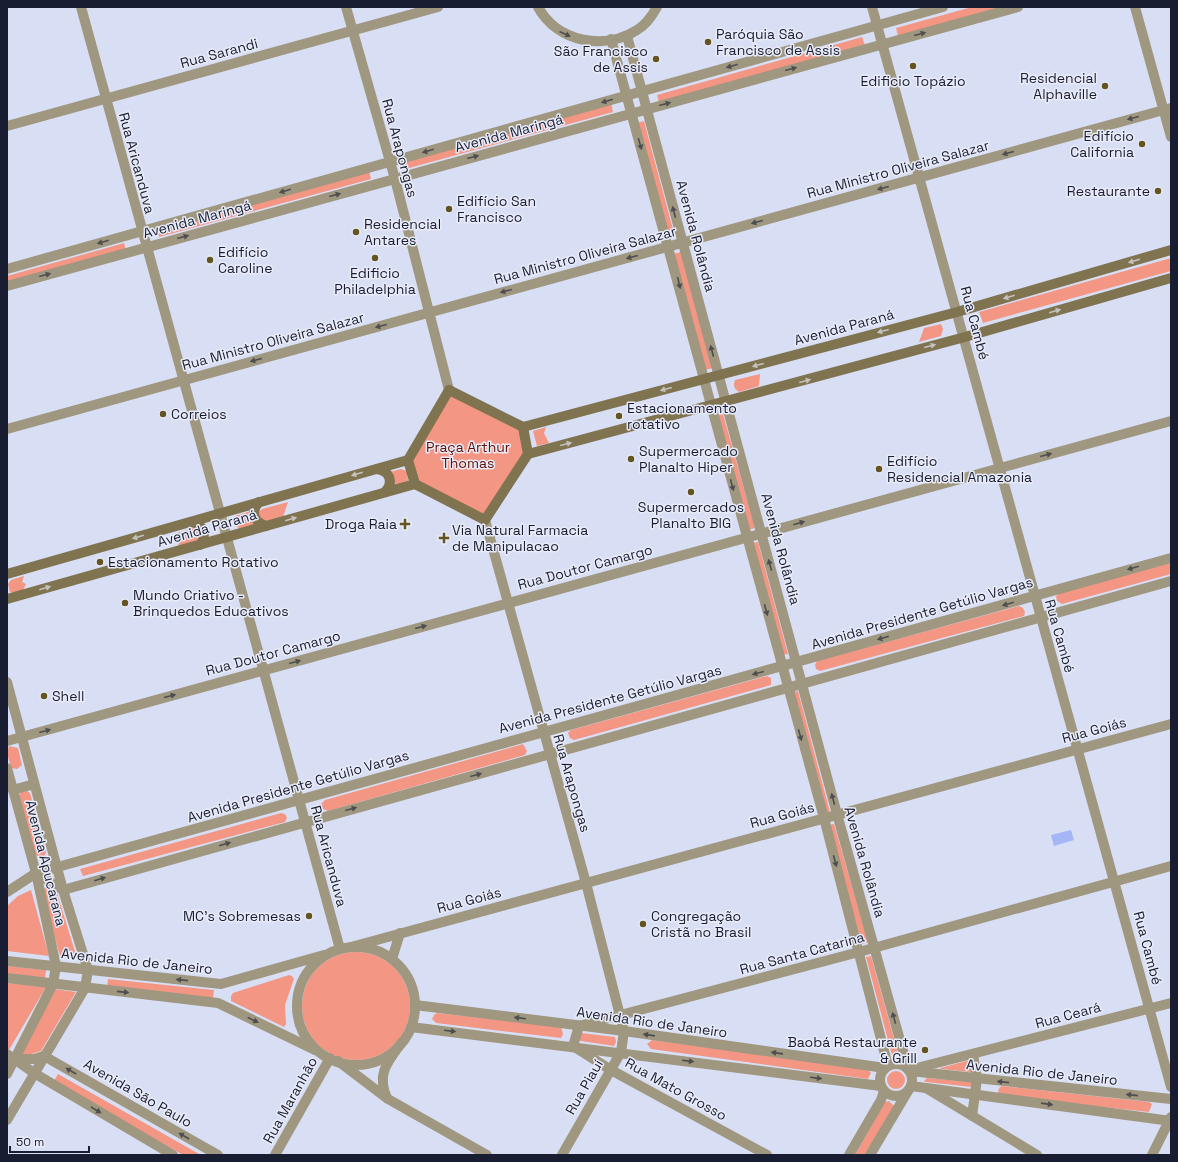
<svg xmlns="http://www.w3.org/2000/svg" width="1178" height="1162" font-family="'Space Grotesk',sans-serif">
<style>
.green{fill:#f49684}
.water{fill:#a4b6f6}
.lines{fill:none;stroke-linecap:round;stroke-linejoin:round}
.minor{stroke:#9f977f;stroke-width:10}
.tertiary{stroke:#9f977f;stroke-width:10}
.secondary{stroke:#7f7350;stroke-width:10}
.oneway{fill:#4e4e50}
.oneway2{fill:#c4c2bd}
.poi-dot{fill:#645421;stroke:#e9ecf8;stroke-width:1.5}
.labels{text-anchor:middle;stroke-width:3;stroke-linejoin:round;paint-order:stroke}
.poi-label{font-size:14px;fill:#181d31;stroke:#e9ecf8;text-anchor:start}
.street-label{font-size:14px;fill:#181d31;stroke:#e9ecf8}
.park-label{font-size:14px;fill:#5e1207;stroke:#e9ecf8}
</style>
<rect width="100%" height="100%" fill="#d8dff5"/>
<g class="green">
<polygon points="972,7 1001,7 898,36 896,28"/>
<polygon points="862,37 865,45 659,103 657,95"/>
<polygon points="611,103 613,112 402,170 400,161"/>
<polygon points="644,121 675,237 668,239 636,123"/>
<polygon points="369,171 371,179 159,237 157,230"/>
<polygon points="124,243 126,250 7,283 7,276"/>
<polygon points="681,252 713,368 705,370 673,254"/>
<polygon points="1171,258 1171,271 983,323 979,312"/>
<polygon points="941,324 943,329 941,336 919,342 924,328"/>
<path d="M760,374L759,386L739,392C734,389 733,385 735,380Z"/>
<polygon points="449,390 523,427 528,454 485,520 415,484 408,460"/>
<polygon points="723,414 755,528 748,530 717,415"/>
<polygon points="546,427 544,433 549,443 537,446 533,431"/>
<polygon points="401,469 407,471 408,481 394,486 390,472"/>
<polygon points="288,502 283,517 266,522 262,520 258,513 262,509"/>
<polygon points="251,511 256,525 241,529 235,526 233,522 235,516"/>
<polygon points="194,528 200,531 200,539 177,548 179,543 176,541 177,533"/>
<polygon points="758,542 788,654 782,655 752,543"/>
<polygon points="1171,563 1171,574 1062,604 1057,601 1056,597 1058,593"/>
<polygon points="24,576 22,582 26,584 23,590 15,593 10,592 8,584 11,580"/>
<polygon points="1019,606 1023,608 1025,612 1024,616 820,671 816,669 815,665 817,661"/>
<polygon points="767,676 771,678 771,685 574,740 570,738 568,733 571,730"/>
<polygon points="798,691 830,812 825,813 793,692"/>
<polygon points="523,744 527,751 525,755 328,811 323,809 321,804 325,800"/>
<polygon points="9,746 18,748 22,765 17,769 11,768 7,753"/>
<polygon points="27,791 30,793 46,851 45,856 41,857 35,855 19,796 21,792"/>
<polygon points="281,813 285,814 287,818 285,822 83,876 80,869"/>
<polygon points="834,824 868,942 862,944 828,825"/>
<polygon points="41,888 50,888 57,893 77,958 60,956"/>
<polygon points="31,890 49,956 7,951 7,906 18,896"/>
<circle cx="356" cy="1006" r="54"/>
<polygon points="871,956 898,1053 892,1055 866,957"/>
<polygon points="7,966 46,970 45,979 7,975"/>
<polygon points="289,975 292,976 294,979 285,1005 286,1024 284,1027 231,1001 231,996 233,993"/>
<polygon points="108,979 214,990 213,998 107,987"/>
<polygon points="7,983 46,987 9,1050 7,1048"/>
<polygon points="54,989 76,992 41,1051 28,1055 16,1053"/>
<polygon points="437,1013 561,1027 563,1034 561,1038 436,1023 432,1019 434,1015"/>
<polygon points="581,1033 615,1037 616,1042 614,1046 581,1041 579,1040"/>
<polygon points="652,1040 867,1069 871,1073 868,1079 651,1049 647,1044"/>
<polygon points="970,1060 972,1071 970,1072 941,1069 940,1068"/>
<circle cx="896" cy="1080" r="9"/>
<polygon points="58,1074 201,1155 183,1155 54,1081"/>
<polygon points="927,1078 972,1082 972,1087 926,1082 924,1081"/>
<polygon points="1002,1086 1149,1102 1152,1104 1149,1112 1000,1096 998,1093 999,1088"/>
<polygon points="889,1101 895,1107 867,1155 855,1155 885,1102"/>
</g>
<polygon class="water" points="1071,830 1074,840 1054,846 1051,835"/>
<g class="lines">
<g class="minor">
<path d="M81,7C165,322 255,635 340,949"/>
<path d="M872,7C971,367 1072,727 1171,1087"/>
<polyline points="1135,7 1171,137"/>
<polyline points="7,126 438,7"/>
<polyline points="485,520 586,883 624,1031 621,1052 562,1155"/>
<polyline points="7,741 1171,421"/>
<polyline points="351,947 1171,724"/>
<polyline points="392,959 400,933"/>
<polyline points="338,1061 388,1099 487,1155"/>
<polyline points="909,1070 1171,1003"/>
<polyline points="926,1088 1037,1155"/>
<path d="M387,1098C376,1073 388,1062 402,1042"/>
<polyline points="972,1116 977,1079 973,1054"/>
<polyline points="275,1155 330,1058"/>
<polyline points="767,1155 611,1070 573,1046 579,1026 859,952 1171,866"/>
<polyline points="1152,1155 1171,1117"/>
</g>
<g class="tertiary">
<polyline points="346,7 395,179 449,390"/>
<path d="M538,7C557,42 604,51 637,30C646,25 652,16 657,7"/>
<polyline points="627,36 837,814 908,1069"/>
<polyline points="611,39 824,818 888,1066"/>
<polyline points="7,269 943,7"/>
<polyline points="7,286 1018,7"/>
<polyline points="7,429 1171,108"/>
<polyline points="7,682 63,890 88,970 85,988 7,1120"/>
<polyline points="7,768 36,873 56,966 53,984 7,1074"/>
<polyline points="13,790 34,784"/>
<polyline points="36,873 63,890"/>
<polyline points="63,890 1171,581"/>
<polyline points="7,892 36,873 1171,558"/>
<circle cx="356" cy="1006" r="59"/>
<polyline points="7,961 221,984 324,955"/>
<polyline points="7,978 218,1003 315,1050"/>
<polyline points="415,1005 624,1031 885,1068"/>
<polyline points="411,1027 881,1086"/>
<polyline points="7,1054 34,1073 173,1155"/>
<polyline points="44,1056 218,1155"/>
<polyline points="15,1059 34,1059 44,1056"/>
<circle cx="896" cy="1080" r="16"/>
<polyline points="910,1071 1171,1099"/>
<polyline points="911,1086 1171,1121"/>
<polyline points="849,1155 881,1100 884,1091"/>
<polyline points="870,1155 908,1091"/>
</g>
<g class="secondary">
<polygon points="449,390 523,427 528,454 485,520 415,484 408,460"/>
<polyline points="523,427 957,312 1171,250"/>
<polyline points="528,454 965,337 1171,278"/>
<path d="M377,469C390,471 394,482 385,492"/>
<path d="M259,502C250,512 254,522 266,526"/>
<path d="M191,522C203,524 208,535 200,545"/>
<polyline points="7,574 408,460"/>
<polyline points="7,599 415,484"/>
</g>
</g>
<defs><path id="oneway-solid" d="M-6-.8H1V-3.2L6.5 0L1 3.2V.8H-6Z"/></defs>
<g class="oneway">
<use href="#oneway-solid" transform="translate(565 34) rotate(24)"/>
<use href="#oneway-solid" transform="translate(920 34) rotate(-15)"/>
<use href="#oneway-solid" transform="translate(732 66) rotate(164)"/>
<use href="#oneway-solid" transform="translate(791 69) rotate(-15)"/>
<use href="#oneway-solid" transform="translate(607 101) rotate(164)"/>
<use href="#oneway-solid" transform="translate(665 104) rotate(-15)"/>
<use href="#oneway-solid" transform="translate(1133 118) rotate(165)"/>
<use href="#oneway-solid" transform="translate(640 144) rotate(74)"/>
<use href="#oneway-solid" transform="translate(428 151) rotate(164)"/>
<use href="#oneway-solid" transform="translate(1008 153) rotate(165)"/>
<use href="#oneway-solid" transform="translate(473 157) rotate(-15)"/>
<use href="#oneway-solid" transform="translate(883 188) rotate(165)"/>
<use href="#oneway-solid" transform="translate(285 191) rotate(164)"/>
<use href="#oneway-solid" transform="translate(335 195) rotate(-15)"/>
<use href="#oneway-solid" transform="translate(674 212) rotate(-105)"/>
<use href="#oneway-solid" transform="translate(757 222) rotate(165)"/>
<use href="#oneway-solid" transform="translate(183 237) rotate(-15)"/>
<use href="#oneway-solid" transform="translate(103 242) rotate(164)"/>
<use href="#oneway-solid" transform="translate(632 257) rotate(165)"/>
<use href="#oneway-solid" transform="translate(45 275) rotate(-15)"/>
<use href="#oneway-solid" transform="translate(679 283) rotate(76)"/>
<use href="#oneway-solid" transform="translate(506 291) rotate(165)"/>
<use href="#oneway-solid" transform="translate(381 326) rotate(165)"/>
<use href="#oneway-solid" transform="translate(712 351) rotate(-105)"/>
<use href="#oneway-solid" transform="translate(256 360) rotate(165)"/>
<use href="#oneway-solid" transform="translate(1046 455) rotate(-15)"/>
<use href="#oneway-solid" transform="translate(732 485) rotate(75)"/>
<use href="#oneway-solid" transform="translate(799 523) rotate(-16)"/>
<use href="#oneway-solid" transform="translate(770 565) rotate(-105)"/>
<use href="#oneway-solid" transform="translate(1133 568) rotate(164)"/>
<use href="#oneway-solid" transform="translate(1008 604) rotate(164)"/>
<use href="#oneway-solid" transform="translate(766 610) rotate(75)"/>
<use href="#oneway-solid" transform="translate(421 627) rotate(-15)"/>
<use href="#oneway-solid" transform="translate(883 638) rotate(164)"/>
<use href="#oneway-solid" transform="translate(295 662) rotate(-15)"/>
<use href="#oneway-solid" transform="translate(758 673) rotate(165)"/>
<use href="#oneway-solid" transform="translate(170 696) rotate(-15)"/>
<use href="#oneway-solid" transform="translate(45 731) rotate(-15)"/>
<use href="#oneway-solid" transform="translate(800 735) rotate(74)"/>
<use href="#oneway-solid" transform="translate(476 775) rotate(-15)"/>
<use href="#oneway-solid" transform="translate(833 799) rotate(-105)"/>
<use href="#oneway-solid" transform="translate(351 809) rotate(-15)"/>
<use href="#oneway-solid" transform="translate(225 844) rotate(-16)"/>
<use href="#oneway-solid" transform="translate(835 861) rotate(75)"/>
<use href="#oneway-solid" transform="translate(100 879) rotate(-16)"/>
<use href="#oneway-solid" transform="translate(182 980) rotate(-174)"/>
<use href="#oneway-solid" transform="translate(123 992) rotate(6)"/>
<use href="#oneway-solid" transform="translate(520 1018) rotate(-173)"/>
<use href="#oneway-solid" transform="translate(894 1018) rotate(-105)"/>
<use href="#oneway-solid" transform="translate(253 1020) rotate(26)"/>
<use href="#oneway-solid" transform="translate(450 1031) rotate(7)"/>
<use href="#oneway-solid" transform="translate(649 1035) rotate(-172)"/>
<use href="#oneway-solid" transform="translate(777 1053) rotate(-172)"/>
<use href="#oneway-solid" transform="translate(688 1061) rotate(7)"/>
<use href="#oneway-solid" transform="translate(71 1071) rotate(-150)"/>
<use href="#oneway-solid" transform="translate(816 1078) rotate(7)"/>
<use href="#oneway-solid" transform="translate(1003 1082) rotate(-174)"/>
<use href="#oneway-solid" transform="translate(1132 1095) rotate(-174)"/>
<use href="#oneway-solid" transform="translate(1047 1104) rotate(8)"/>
<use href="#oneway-solid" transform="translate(96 1110) rotate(31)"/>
<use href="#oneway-solid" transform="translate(184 1136) rotate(-150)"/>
</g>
<g class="oneway2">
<use href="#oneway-solid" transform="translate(1134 261) rotate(164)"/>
<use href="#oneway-solid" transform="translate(1009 297) rotate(164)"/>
<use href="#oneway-solid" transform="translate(1055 311) rotate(-16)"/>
<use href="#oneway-solid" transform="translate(883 331) rotate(165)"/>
<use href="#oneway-solid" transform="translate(930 346) rotate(-15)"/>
<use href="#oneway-solid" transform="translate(758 365) rotate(165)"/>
<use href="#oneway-solid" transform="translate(805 381) rotate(-15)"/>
<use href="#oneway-solid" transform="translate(666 389) rotate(165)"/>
<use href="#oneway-solid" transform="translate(566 444) rotate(-14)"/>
<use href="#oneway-solid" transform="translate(357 474) rotate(164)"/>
<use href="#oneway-solid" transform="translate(291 519) rotate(-16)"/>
<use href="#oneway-solid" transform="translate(138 537) rotate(164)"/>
<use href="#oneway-solid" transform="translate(45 588) rotate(-16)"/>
</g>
<g class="poi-dot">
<circle cx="708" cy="42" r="4"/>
<circle cx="656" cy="59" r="4"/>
<circle cx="913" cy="66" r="4"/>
<circle cx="1105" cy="86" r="4"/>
<circle cx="1142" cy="144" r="4"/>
<circle cx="1158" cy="191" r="4"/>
<circle cx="449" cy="209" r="4"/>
<circle cx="356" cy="232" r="4"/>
<circle cx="375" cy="258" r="4"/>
<circle cx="210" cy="260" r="4"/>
<circle cx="163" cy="414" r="4"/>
<circle cx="619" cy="416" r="4"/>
<circle cx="631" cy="459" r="4"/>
<circle cx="879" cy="469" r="4"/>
<circle cx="691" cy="492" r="4"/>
<path d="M403 518h4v4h4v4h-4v4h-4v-4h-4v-4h4z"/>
<path d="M442 532h4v4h4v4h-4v4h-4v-4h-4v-4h4z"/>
<circle cx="100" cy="562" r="4"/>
<circle cx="125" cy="603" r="4"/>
<circle cx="44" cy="696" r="4"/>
<circle cx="309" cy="916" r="4"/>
<circle cx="643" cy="924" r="4"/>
<circle cx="925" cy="1050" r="4"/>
</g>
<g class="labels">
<g class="poi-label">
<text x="716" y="39">Paróquia São<tspan x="716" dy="16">Francisco de Assis</tspan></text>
<text x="648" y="56" text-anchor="end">São Francisco<tspan x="648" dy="16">de Assis</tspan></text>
<text x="1097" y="83" text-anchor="end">Residencial<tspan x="1097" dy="16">Alphaville</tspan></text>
<text x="913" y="86" text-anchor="middle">Edificio Topázio</text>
<text x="1134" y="141" text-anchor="end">Edifício<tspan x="1134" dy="16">California</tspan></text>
<text x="1150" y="196" text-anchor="end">Restaurante</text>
<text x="457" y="206">Edifício San<tspan x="457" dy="16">Francisco</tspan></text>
<text x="364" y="229">Residencial<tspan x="364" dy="16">Antares</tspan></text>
<text x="218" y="257">Edifício<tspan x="218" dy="16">Caroline</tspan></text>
<text x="375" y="278" text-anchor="middle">Edificio<tspan x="375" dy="16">Philadelphia</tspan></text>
<text x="627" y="413">Estacionamento<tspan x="627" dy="16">rotativo</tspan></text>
<text x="171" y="419">Correios</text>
<text x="639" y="456">Supermercado<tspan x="639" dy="16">Planalto Hiper</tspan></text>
<text x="887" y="466">Edifício<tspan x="887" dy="16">Residencial Amazonia</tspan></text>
<text x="691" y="512" text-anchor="middle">Supermercados<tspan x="691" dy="16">Planalto BIG</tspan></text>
<text x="397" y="529" text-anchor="end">Droga Raia</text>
<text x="452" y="535">Via Natural Farmacia<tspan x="452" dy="16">de Manipulacao</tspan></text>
<text x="108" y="567">Estacionamento Rotativo</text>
<text x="133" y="600">Mundo Criativo -<tspan x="133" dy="16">Brinquedos Educativos</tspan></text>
<text x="52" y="701">Shell</text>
<text x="301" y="921" text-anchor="end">MC’s Sobremesas</text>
<text x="651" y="921">Congregação<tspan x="651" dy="16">Cristã no Brasil</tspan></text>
<text x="917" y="1047" text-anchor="end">Baobá Restaurante<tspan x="917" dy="16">&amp; Grill</tspan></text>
</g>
<g class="street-label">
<text transform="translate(219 53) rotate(-15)" y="5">Rua Sarandi</text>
<text transform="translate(509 133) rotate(-15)" y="5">Avenida Maringá</text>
<text transform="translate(400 148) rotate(75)" y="5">Rua Arapongas</text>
<text transform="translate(137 163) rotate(75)" y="5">Rua Aricanduva</text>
<text transform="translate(898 169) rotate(-15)" y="5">Rua Ministro Oliveira Salazar</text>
<text transform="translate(197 219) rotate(-15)" y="5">Avenida Maringá</text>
<text transform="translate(696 236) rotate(75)" y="5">Avenida Rolândia</text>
<text transform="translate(585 255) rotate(-15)" y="5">Rua Ministro Oliveira Salazar</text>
<text transform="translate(975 323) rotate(75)" y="5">Rua Cambé</text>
<text transform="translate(844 327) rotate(-15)" y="5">Avenida Paraná</text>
<text transform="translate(273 341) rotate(-15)" y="5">Rua Ministro Oliveira Salazar</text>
<text transform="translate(207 528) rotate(-16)" y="5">Avenida Paraná</text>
<text transform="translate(781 549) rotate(75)" y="5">Avenida Rolândia</text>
<text transform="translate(585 567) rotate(-15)" y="5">Rua Doutor Camargo</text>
<text transform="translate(922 613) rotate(-16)" y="5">Avenida Presidente Getúlio Vargas</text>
<text transform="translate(1060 636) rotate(74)" y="5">Rua Cambé</text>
<text transform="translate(273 653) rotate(-15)" y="5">Rua Doutor Camargo</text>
<text transform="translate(610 699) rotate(-15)" y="5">Avenida Presidente Getúlio Vargas</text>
<text transform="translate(1094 730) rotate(-15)" y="5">Rua Goiás</text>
<text transform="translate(572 783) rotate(74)" y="5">Rua Arapongas</text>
<text transform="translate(298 786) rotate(-16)" y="5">Avenida Presidente Getúlio Vargas</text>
<text transform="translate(782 815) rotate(-15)" y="5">Rua Goiás</text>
<text transform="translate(329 856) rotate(75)" y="5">Rua Aricanduva</text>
<text transform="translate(865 862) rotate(74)" y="5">Avenida Rolândia</text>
<text transform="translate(46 863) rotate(76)" y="5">Avenida Apucarana</text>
<text transform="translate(469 900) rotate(-15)" y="5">Rua Goiás</text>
<text transform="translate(1148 948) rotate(75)" y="5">Rua Cambé</text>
<text transform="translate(802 953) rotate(-15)" y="5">Rua Santa Catarina</text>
<text transform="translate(137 961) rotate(6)" y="5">Avenida Rio de Janeiro</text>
<text transform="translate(1068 1015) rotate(-15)" y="5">Rua Ceará</text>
<text transform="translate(652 1022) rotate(8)" y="5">Avenida Rio de Janeiro</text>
<text transform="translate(1042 1072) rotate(6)" y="5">Avenida Rio de Janeiro</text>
<text transform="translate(584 1087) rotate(-60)" y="5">Rua Piauí</text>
<text transform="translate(676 1089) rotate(29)" y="5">Rua Mato Grosso</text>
<text transform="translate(138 1093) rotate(30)" y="5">Avenida São Paulo</text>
<text transform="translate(290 1100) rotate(-61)" y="5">Rua Maranhão</text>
</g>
<g class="park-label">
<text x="468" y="452">Praça Arthur<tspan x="468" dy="16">Thomas</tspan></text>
</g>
</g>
<rect width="1178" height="1162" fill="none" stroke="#181d31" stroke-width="16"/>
<path d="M10 1146v6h79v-6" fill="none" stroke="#181d31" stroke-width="2"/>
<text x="16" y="1146" font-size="12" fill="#181d31" stroke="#e9ecf8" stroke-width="3" paint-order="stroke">50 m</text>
</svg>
